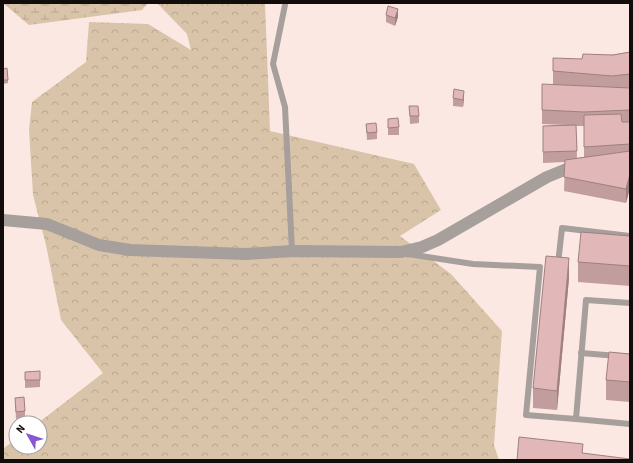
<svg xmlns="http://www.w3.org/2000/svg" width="633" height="463" font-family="'Source Sans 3',sans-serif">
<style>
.forest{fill:url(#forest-crowns)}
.wetland{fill:url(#wetland-marsh)}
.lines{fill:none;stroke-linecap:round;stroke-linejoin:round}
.service{stroke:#a69f9b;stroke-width:6}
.minor{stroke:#a69f9b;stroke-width:12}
.wall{fill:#c29d9e;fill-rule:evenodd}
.shaded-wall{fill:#9e8081}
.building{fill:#e1b7b8;stroke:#9e8081}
</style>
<defs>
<pattern id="forest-crowns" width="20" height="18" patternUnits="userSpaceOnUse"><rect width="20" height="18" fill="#d9c4a9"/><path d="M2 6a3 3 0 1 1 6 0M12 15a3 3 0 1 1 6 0" fill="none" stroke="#b9a790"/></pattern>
<pattern id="wetland-marsh" width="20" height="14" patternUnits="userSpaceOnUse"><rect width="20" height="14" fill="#d9c4a9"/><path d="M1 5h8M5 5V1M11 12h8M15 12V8" fill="none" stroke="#b9a790"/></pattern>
</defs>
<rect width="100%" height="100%" fill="#fbe8e3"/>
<polygon class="forest" points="157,3 265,3 270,131 414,164 441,210 400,236 451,274 502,331 494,445 499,460 3,460 4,448 16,439 16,447 40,447 40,423 38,423 103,373 61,320 46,245 33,195 29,130 32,102 86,62 89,22 148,24 191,50 187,34"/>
<polygon class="wetland" points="3,3 148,3 142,10 29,25"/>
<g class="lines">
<g class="service">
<polyline points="285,5 273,64 285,107 292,251"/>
<polyline points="408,254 473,264 540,267 526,415 576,419 586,300 630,303"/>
<polyline points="558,264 562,228 630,236"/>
<polyline points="581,353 630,357"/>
<polyline points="576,419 630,424"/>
</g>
<polyline class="minor" points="3,220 47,224 99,245 130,250 246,254 292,251 401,252 422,247 438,240 547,177 579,164"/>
</g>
<g class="wall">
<polygon points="386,15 398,17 395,26 386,22"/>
<path d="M630,52V188L626,203L564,191L565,162L543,163V126L565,125L542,124V110L553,85V71L582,59ZM576,126H584V157L577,158Z"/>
<polygon points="3,69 8,80 8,83 3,84"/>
<polygon points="453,98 464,98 463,107 453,106"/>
<polygon points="409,106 419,116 419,123 410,124"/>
<polygon points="388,119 399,127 399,135 388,135"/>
<polygon points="366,124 377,132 377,139 367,140"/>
<polygon points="630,236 630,286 578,282 578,262"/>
<polygon points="569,278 557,410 533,408 533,388"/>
<polygon points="630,354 630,402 606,400 606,380"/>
<polygon points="25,372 40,380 40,387 25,388"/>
<polygon points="15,398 25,411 25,418 16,419"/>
</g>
<g class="shaded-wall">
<polygon points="398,9 398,17 395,26 395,18"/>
<polygon points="464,91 464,98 463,107 463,100"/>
<polygon points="630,174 630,188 626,203 626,189"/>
<polygon points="569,258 569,278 557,410 557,391"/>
</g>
<g class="building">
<polygon points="388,6 398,9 395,18 386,15"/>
<polygon points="630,52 630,74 612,76 553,71 553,58 582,59 583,54 613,55"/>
<polygon points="7,68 8,80 3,80 3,69"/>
<polygon points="542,84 630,88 630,110 584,112 542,110"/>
<polygon points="454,89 464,91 463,100 453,98"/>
<polygon points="409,106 418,106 419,116 410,116"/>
<polygon points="621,114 622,122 630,122 630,144 584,147 584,115"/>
<polygon points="398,118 399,127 388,128 388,119"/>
<polygon points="376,123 377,132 367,133 366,124"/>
<polygon points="576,125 577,151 543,152 543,126"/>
<polygon points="630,151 630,174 626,189 564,177 565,160"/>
<polygon points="581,232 630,236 630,266 578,262"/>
<polygon points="546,256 569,258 557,391 533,388"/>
<polygon points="609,352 630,354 630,382 606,380"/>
<polygon points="40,371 40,380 25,380 25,372"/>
<polygon points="24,397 25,411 16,412 15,398"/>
<polygon points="519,437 583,444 582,453 630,459 630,460 517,460"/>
</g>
<rect width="633" height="463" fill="none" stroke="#120c0b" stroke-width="8"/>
<g transform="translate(28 435) rotate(309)"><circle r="19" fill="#ffffff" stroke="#a09e9d"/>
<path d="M0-3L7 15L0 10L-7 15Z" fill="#8757d1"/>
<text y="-6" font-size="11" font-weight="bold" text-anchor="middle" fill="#120c0b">N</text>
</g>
</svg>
